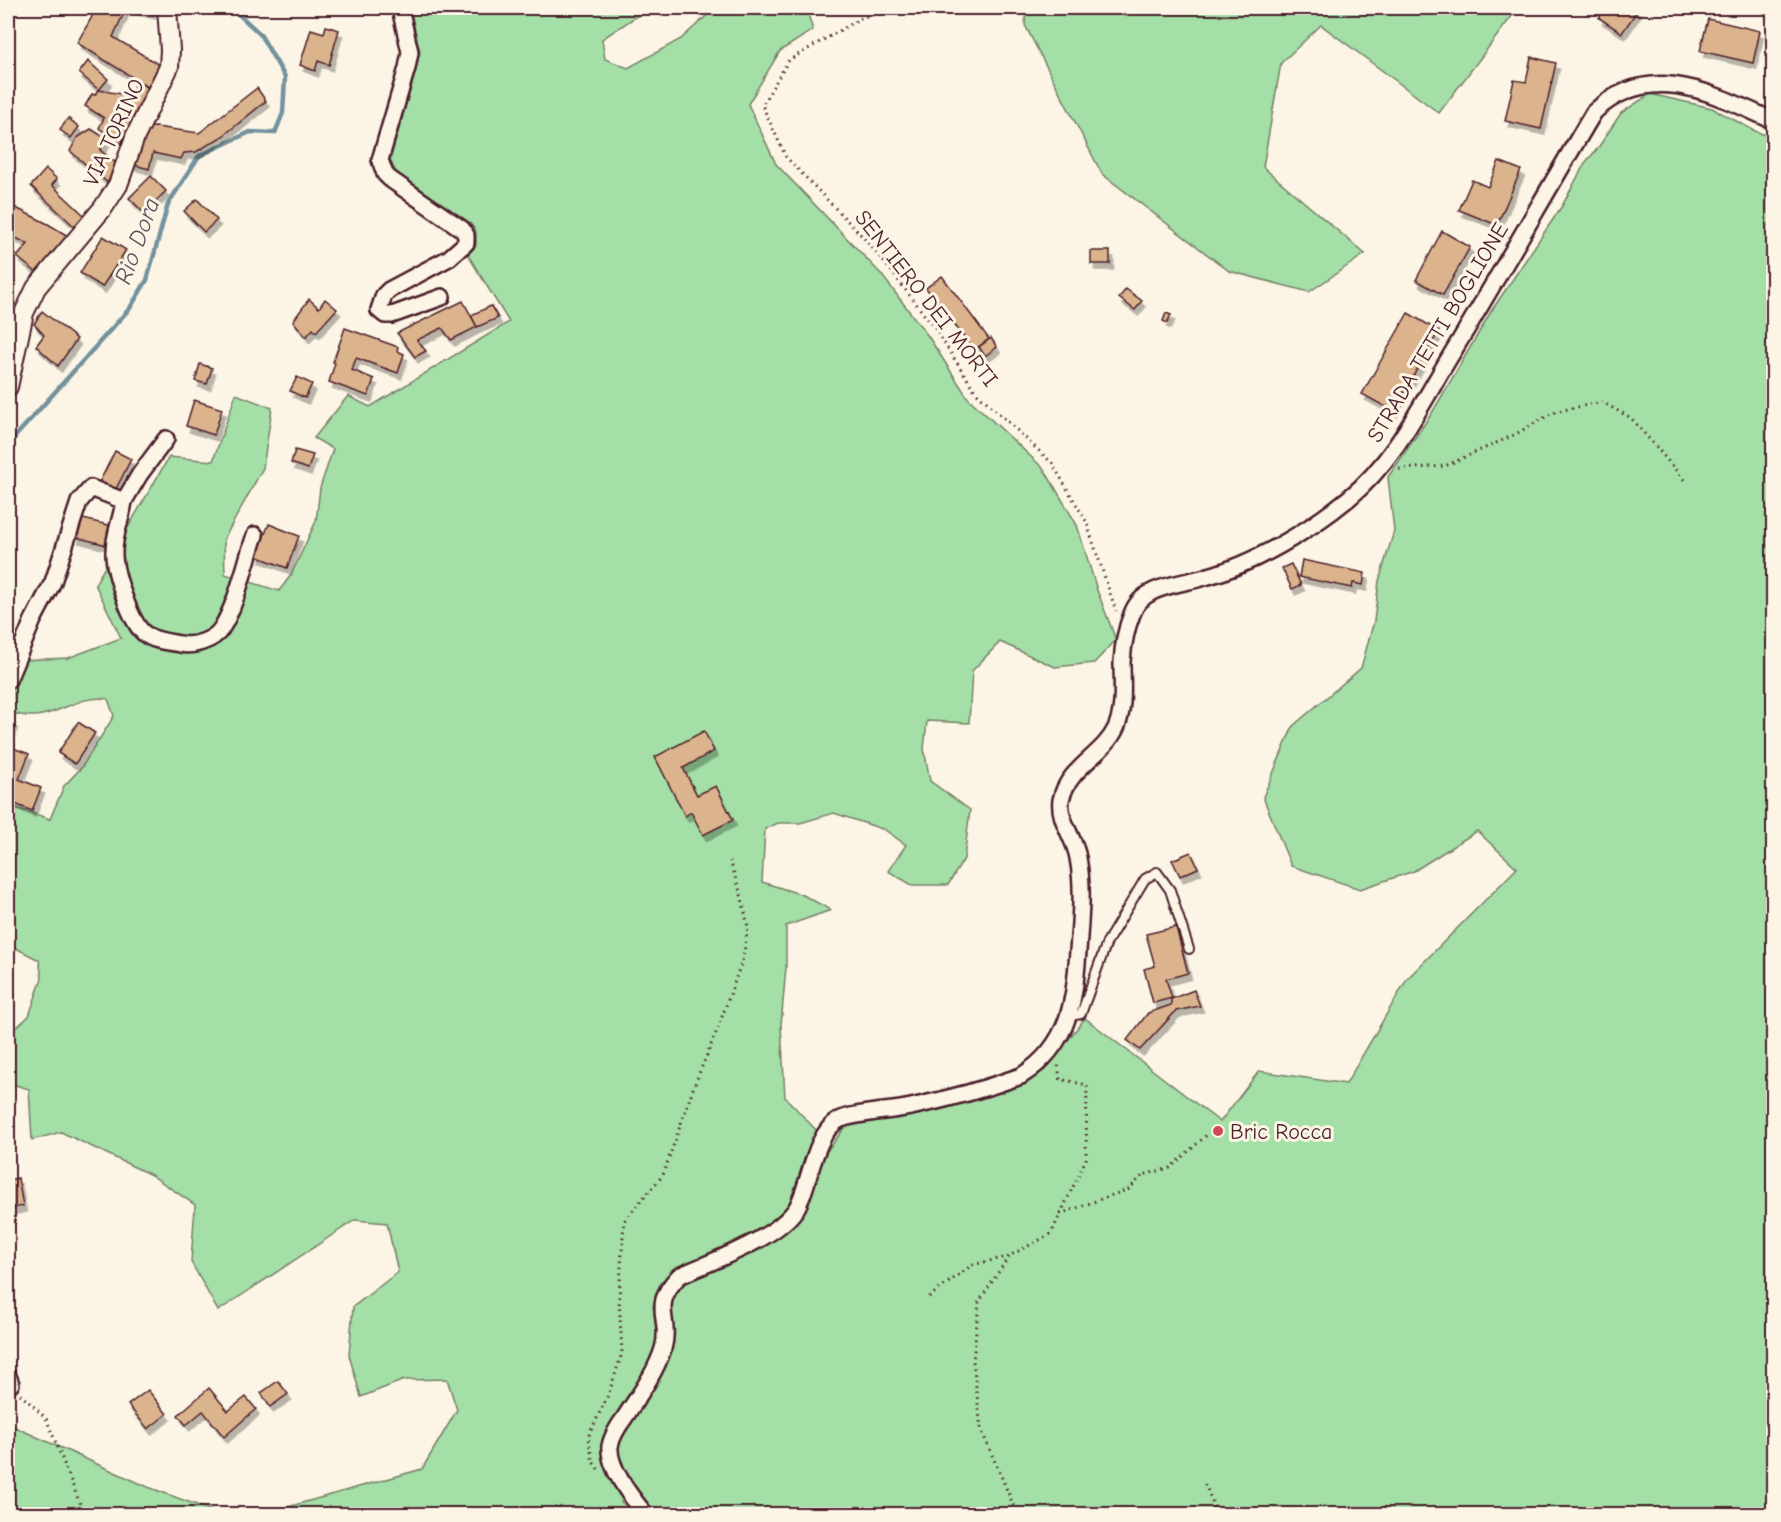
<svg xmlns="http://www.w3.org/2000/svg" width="1781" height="1522" font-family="'Comic Neue',sans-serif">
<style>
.green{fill:#a3dfa6;stroke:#767f68;stroke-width:1.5}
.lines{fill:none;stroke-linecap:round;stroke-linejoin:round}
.stream{stroke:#73929e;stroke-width:4.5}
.building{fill:#dbb38c;stroke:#4a1f2b;stroke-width:1.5;filter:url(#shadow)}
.service-casing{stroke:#4a1f2b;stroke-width:12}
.minor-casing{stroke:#4a1f2b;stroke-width:20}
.tertiary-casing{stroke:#4a1f2b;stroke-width:22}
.path{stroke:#4a1f2b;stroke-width:3;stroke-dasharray:1.5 4.5;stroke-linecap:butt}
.service{stroke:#fcf5e5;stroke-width:8}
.minor{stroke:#fcf5e5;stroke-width:15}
.tertiary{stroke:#fcf5e5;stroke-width:18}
.poi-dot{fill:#d1495b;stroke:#fcf5e5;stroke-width:2}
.labels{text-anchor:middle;stroke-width:6;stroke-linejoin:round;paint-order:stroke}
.street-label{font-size:22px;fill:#4a1f2b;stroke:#fcf5e5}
.poi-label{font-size:22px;fill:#4a1f2b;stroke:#fcf5e5;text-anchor:start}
.water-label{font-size:24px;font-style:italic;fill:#5b4f5b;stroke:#fcf5e5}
</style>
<defs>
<filter id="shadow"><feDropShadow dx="3.5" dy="6" stdDeviation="0" flood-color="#0004"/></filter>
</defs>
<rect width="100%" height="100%" fill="#fcf5e5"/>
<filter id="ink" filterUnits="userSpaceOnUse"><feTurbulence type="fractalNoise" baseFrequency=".0167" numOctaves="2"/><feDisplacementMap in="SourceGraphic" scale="12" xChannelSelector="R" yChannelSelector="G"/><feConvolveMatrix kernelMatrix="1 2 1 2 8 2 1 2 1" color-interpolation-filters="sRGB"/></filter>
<g filter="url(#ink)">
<g class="green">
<path d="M410,8H649L602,39L605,59L628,68L681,39L715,8H806L813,30L780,51L748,104L776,164L881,274L928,336L968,398L1044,469L1077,525L1097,590L1116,640L1094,663L1055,667L1000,642L972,671L969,723L927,721L924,749L930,781L970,810L964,859L948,885H912L888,871L906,845L885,830L834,813L800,823H778L765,829L762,882L803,895L831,910L786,926V967L781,1025L785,1097L818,1132L808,1151L789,1204L774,1219L756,1231L674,1270L661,1282L656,1293L653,1306L657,1335L655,1345L646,1369L609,1426L602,1443V1460L623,1500L621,1502L635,1514H263L422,1469L457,1410L447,1379L404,1380L361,1397L349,1355L353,1307L398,1272L387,1223L355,1220L218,1311L191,1262L195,1205L151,1175L61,1132L32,1140L29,1089L8,1083V1035L29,1016L42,978L39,960L8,944V805L50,819L64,786L82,767L114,716L108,699C70,693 50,729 8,711V694L21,660L68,658L121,638L95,584L169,457L213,461L236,394L272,408L263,468L224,539L225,574L279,591L291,575L316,521L320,488L333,449L314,438L348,396L370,407L509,322L468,255L476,246V231L469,222L396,172L390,160L416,70L420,52Z"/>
<polygon points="1026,8 1518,8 1439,113 1321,25 1281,63 1263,167 1365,254 1309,292 1229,271 1102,174 1025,25"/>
<polygon points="1650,94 1712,108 1755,131 1773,138 1773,1514 652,1514 636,1496 615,1457 618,1436 659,1376 668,1301 678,1284 800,1213 827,1151 846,1126 1018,1086 1045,1070 1085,1018 1220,1122 1259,1071 1346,1084 1407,979 1517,868 1477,831 1414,871 1360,889 1291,866 1263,797 1293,726 1361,668 1374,621 1379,581 1394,531 1388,477 1432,413 1492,310 1562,206 1585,163 1598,148 1621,113"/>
<polygon points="8,1424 148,1487 221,1514 8,1514"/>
</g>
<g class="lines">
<polyline class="stream" points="8,455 13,439 130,308 147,280 168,204 199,156 250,132 275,133 283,113 285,77 260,34 232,8"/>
</g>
<g class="building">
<polygon points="97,8 126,8 113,37 163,67 151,89 77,43"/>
<polygon points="131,8 152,8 152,13"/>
<polygon points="1605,8 1639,8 1622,33 1599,18"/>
<polygon points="1708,19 1760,31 1753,63 1700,51"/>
<polygon points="326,26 339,30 329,65 318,61 315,71 300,65 311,29 324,33"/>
<polygon points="1531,57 1556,63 1541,129 1505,121 1514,80 1526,82"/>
<polygon points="88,61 108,79 99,90 79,73"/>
<polygon points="136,81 151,89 121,144 99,128 104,118 85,106 92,94 95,95 99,90 127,95 132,93"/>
<polygon points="257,88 266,101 223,136 196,152 184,153 181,159 153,153 149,169 131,164 142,128 156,127 199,133"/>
<polygon points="68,118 79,127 71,138 60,130"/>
<polygon points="91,129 107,139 100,150 117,164 108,183 70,151 77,138"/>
<polygon points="1499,161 1521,170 1497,225 1459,210 1472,180 1488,187"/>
<polygon points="46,169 57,179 52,185 86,217 76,228 31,186"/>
<polygon points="151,176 166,191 144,213 129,198"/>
<polygon points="197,199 217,220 204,232 184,211"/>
<polygon points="8,204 48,224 68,236 36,272 17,257 28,244 10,235 8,239"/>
<polygon points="1442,231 1470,247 1443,295 1416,280"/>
<polygon points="103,236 126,250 102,287 80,273"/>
<rect x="1091" y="251" width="19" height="13"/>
<polygon points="942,276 989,339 974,350 926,288"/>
<polygon points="1126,289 1142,301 1135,310 1119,298"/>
<polygon points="309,299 319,308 325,299 337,309 316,332 313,329 306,337 293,321"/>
<polygon points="463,301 477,327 451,340 442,328 417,340 426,351 415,357 397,333"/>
<polygon points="491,306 498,318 477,327 471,315"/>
<polygon points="42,311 77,339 58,366 36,346 44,335 34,324"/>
<polygon points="1166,313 1171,315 1167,323 1163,321"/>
<polygon points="1408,313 1439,331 1393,411 1362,394"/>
<polygon points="345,328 398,347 397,351 404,354 398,373 356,358 352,370 374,379 368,396 329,382 335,363 333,362"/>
<polygon points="991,338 997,347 985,356 979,347"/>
<polygon points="200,364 212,368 207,384 195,381"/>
<polygon points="297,377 312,384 305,398 290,391"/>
<polygon points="194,400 222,409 214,435 186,426"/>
<polygon points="295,450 313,455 308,469 291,463"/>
<polygon points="115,451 131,459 113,495 97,487"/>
<polygon points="79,518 112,526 107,545 75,537"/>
<polygon points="269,524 299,536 287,568 256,556"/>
<polygon points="1302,560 1365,573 1363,585 1353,583 1352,588 1299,577"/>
<polygon points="1291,564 1301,585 1292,589 1282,568"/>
<polygon points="8,721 14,722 11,733 8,732"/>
<polygon points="78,722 95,733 75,764 58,753"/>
<polygon points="704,731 714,751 683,768 697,795 716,786 733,820 703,835 691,812 685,816 655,757"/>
<polygon points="8,746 29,754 19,779 41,788 32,811 8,801 10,792 8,792"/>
<polygon points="1191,852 1198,868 1180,876 1172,860"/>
<polygon points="1176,927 1188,973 1166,979 1172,998 1153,1003 1144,969 1155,966 1146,934"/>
<polygon points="1194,990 1200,1006 1176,1011 1140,1050 1127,1040 1148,1013 1171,1005 1171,999"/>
<polygon points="18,1178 23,1206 8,1209 8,1180"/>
<polygon points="278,1381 288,1394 270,1407 261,1393"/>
<polygon points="209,1388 228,1411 246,1397 256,1409 224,1437 203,1411 186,1425 178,1415"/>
<polygon points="148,1390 167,1414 148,1429 128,1405"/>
</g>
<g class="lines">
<g class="service-casing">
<polyline id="service" points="1069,1016 1081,1014 1107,942 1145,879 1157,872 1170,890 1189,949"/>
</g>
<g class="minor-casing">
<g id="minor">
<polyline points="400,8 410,52 407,68 380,160 385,174 390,179 462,229 466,235 466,243 449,258 389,290 384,295 379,310 385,315 392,315 442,297"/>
<polyline points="124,501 140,474 166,439"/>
<path d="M8,680L33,620L53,582L79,502L91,488L124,501C122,518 113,537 114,554C114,572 131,624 145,634C154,641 169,642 180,644C192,647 213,641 221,629C237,604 245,564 255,535"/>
<polyline points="8,1376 11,1384"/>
<path d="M645,1514C632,1498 608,1468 610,1446C612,1436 619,1425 625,1417C639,1395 655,1374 663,1349C672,1317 649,1307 679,1276C712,1261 776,1239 796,1209C810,1187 813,1134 839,1120C852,1113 894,1111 911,1107C948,1099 985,1089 1021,1076C1074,1043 1075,993 1079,937C1081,910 1083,884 1078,858C1075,838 1058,820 1061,800C1068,767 1103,756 1116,728C1125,708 1122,684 1122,662C1123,646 1126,629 1132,614C1142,585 1179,585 1205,577C1254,564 1309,531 1349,498C1393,462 1419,409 1448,360C1498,278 1545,194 1594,112C1651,59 1713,94 1774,121"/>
</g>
</g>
<g class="tertiary-casing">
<polyline id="tertiary" points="8,387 24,313 36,288 103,208 118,185 135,137 169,67 170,50 167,8"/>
</g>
<g class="path">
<polyline points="902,8 863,17 789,60 762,105 786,157 863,237 889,268 936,330 975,391 1052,463 1086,521 1116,611"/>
<polyline points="1399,469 1445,466 1514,435 1554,412 1602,402 1631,418 1686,482"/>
<polyline points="1774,1189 1768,1212 1774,1238"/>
<polyline points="1060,1214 1129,1189 1143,1175 1170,1168 1209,1133"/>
<polyline points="1774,1279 1770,1304 1774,1330"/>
<polyline points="929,1297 972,1265 1007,1257"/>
<polyline points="20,1394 46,1418 84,1514"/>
<polyline points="598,1469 593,1462 588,1437 609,1393 622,1353 619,1298 624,1221 663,1175 694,1086 718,1028 743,958 748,927 742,898 730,861"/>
<polyline points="1205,1484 1217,1514"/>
<polyline points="1022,1514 1015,1509 981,1429 973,1361 979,1302 1009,1256 1051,1234 1086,1159 1087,1085 1060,1079 1058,1064"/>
</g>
<use href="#service" class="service"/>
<use href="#minor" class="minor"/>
<use href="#tertiary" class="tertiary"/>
</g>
</g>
<circle class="poi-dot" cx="1218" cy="1131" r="6"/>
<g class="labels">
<g class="street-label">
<text transform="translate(113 132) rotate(-65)" y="8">VIA TORINO</text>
<text transform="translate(927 298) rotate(52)" y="8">SENTIERO DEI MORTI</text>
<text transform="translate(1437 332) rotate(-59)" y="8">STRADA TETTI BOGLIONE</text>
</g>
<g class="poi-label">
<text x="1230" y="1139">Bric Rocca</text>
</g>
<g class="water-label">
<text transform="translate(137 241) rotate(-70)" y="8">Rio Dora</text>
</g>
</g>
<rect width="1781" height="1522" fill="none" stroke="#fcf5e5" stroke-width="30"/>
<rect x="15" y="15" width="1751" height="1492" fill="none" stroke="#4a1f2b" stroke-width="2" filter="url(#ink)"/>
</svg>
